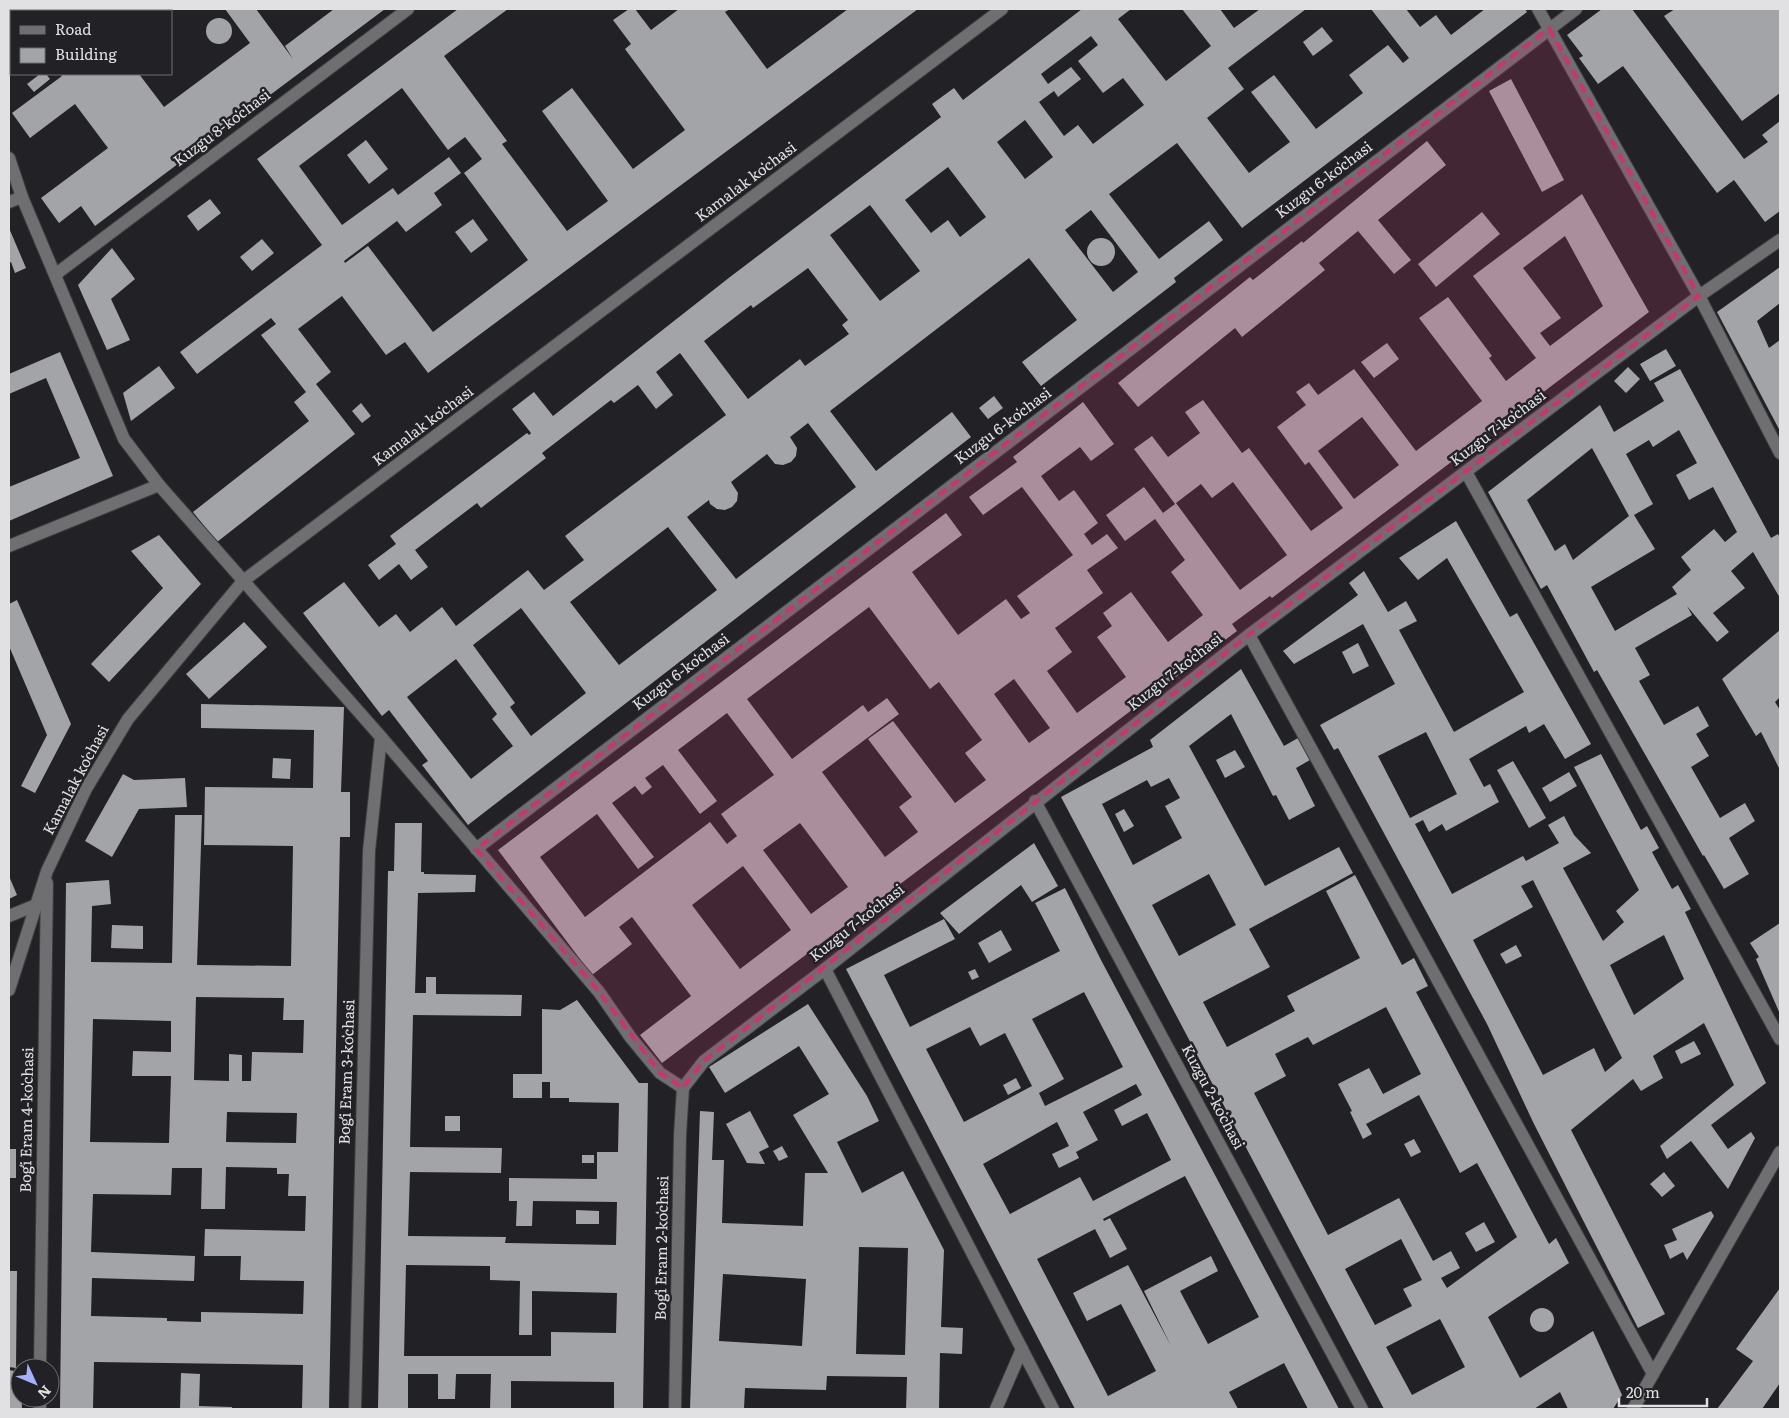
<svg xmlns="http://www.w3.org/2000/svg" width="1789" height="1418" font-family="Literata,serif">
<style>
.building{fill:#a3a4a8;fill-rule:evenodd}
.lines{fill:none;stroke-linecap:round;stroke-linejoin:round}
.minor-casing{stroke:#3d3d40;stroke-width:14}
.minor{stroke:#6f6f71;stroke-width:12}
.marked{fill:#c7366f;fill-opacity:0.2;stroke:#c7366f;stroke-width:4;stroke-dasharray:10 6;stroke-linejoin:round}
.labels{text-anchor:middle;stroke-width:5;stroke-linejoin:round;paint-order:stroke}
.street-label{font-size:15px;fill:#e1e1e3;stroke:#222226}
</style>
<rect width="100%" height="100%" fill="#222226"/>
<g class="building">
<polygon points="12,9 39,9 40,11 13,11"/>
<polygon points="225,9 256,9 293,59 285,46 334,9 385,9 95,226 81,206 59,223 41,198 108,148 75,104 30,138 12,113 62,76 60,74 139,74 164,107 250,43"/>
<path d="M458,9H508L444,56L507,141L502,144L567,231L608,201L542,111L572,88L633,169L685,130L625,49L631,44L613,20L629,9H635L651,30L679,9H730L725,12L767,69L848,9H918L428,373L405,342L386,355L342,296L298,329L331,372L316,384L355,434L217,542L193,512L309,421L294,402L306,392L261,335L276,324L271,318L197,374L180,352L322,245L257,159ZM402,88L448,150L465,137L482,159L464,173L528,260L433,332L368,246L345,263L344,261L397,221L406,232L442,205L434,193L461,173L449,157L398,195L393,188L342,225L299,166Z"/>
<path d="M1082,9H1131L1118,19L1166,81L1211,46L1182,9H1220L1234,28L1260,9H1306L1228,68L1244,89L1207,118L1249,173L1290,142L1251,92L1274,75L1316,129L1363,93L1349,75L1388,45L1403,63L1409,58L1371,9H1406L1420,27L1436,15L1451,35L1485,9H1525L1527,12L1242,228L1177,143L1109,194L1159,259L1209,221L1223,240L1174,278L1176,282L1041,386L1022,362L1077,320L1029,258L830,411L876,471L952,412L971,437L468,825L422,765L428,761L389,710L382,716L303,613L344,582L379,627L396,614L410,632L442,607L456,626L528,570L544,590L584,560L565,536L726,415L680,353L656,372L673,395L656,409L638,385L614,403L611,400L542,453L546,458L481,508L477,503L415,550L428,567L411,580L399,564L379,580L368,565L396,544L390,536L527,433L529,435L531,433L512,409L534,392L553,416L730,277L941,117L932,104L954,88L963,100ZM1091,36L1098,45L1078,61L1103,93L1123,78L1144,105L1093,144L1078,125L1064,136L1039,102L1054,91L1058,97L1081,79L1071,67L1048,84L1041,74ZM1025,120L1053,157L1025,179L997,142ZM948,167L986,217L960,237L948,220L931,233L905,200ZM870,205L920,271L880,301L830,235ZM1091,210L1138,272L1113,292L1065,230ZM808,268L848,320L842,325L849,334L805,366L800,359L748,399L704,341L751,305L753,308ZM808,423L856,487L736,579L687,517L709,500L710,504L717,509L725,510L732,507L737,501L738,493L731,482L767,454L775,464L783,465L791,462L796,456L797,448L790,437ZM668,527L717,590L619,665L570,602ZM521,608L586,693L531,736L510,707L515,703L473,645ZM456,659L497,714L492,719L513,746L471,779L407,697Z"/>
<polygon points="1602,9 1632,9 1744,159 1768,142 1762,135 1780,121 1780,211 1765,222 1734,180 1717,193 1623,66 1598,84 1579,58 1583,56 1567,35"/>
<polygon points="1675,9 1780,9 1780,93 1742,121 1664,16"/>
<circle cx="219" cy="31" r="13"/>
<polygon points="1322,27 1333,41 1313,56 1303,42"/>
<polygon points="40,74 46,74 50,79 34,92 27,84"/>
<polygon points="1511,79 1564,180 1542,192 1489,91"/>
<polygon points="366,140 388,169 369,184 347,155"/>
<polygon points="1427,141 1446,165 1378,220 1411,260 1394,274 1358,231 1319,263 1325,270 1242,337 1235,328 1138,407 1118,383 1250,277 1253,280 1302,241 1303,243"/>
<path d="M1582,194L1649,312L1272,598L1270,596L1232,624L1237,631L662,1063L640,1035L691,996L632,917L619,927L632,944L592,975L498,850L946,513L962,535L912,572L958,635L1006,599L1021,619L1030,613L1017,596L1073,555L1022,487L983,515L969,497L1017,462L1013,457L1083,402L1114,444L1091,461L1080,447L1041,476L1059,501L1074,490L1098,523L1084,534L1092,545L1107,534L1118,548L1087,570L1103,593L1055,628L1072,652L1047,671L1077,713L1126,677L1097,637L1112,626L1103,613L1131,592L1168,642L1203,615L1171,572L1185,560L1155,519L1125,541L1106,515L1144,487L1163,513L1175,504L1134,449L1152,436L1168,457L1200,433L1185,412L1203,400L1242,453L1249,448L1311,531L1343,508L1309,462L1305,465L1277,427L1306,405L1296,392L1309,383L1318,395L1354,369L1416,451L1482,401L1419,318L1448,297L1492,356L1489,358L1506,381L1536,358L1473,276ZM1565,236L1603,306L1550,346L1540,333L1561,318L1523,268ZM1362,417L1399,465L1354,499L1318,451ZM1233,482L1287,555L1240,590L1176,503L1201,484L1212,498ZM869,607L930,689L939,682L982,740L965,753L986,780L955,803L893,721L868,739L912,797L899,807L918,832L885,857L822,772L899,714L887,698L868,712L863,705L792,759L747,699ZM1014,679L1050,728L1029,743L994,694ZM727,713L774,775L721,814L737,836L727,844L710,822L585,917L540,857L597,814L638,869L654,857L612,803L635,786L642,795L652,787L645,778L663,765L700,814L717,801L678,750ZM800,823L848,887L811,914L763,850ZM743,866L791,930L740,969L692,905Z"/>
<polygon points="210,199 221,213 198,231 187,216"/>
<polygon points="1482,212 1500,234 1436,287 1418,264"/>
<polygon points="473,219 488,240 471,253 455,232"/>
<polygon points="9,228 26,268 15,273 11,262 9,263"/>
<circle cx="1101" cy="252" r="14"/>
<polygon points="262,239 274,253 252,271 240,257"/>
<polygon points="112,248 135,279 111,299 130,340 107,350 78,285"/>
<polygon points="1780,267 1780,303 1757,321 1769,348 1780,340 1780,431 1717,312"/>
<polygon points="1387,343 1399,359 1374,378 1361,362"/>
<polygon points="1666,349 1676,366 1650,381 1640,364"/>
<polygon points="60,352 113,476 9,521 9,487 80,458 46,378 9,394 9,374"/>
<polygon points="159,366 175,388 131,421 123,393"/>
<polygon points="1628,367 1640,379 1626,393 1614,381"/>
<path d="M1680,369L1771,538L1778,534L1780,538V598L1753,552L1731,571L1745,588L1713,613L1729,632L1717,642L1687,606L1692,615L1635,648L1650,675L1639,681L1664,725L1698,706L1709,726L1696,734L1709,756L1691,767L1720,818L1745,803L1755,821L1729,838L1749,874L1724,889L1704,855L1703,856L1597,670L1594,672L1547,585L1541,589L1488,492L1600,405L1614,432L1664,401L1654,383ZM1679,430L1697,463L1676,475L1689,500L1713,487L1737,532L1725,542L1714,529L1681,557L1691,570L1672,587L1677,594L1615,631L1591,587L1655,549L1634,515L1653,504L1626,454L1649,440L1653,447ZM1592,448L1629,516L1573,560L1565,544L1555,551L1527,500Z"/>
<polygon points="994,396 1003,408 988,419 979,408"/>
<polygon points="361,403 371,416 362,423 352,411"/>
<path d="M1456,521L1510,617L1517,613L1591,744L1565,759L1544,724L1529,733L1526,726L1469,759L1484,787L1490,784L1499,802L1446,831L1442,824L1429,832L1423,820L1415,824L1452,894L1523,856L1526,861L1559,843L1548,825L1564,816L1574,835L1591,853L1563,868L1603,941L1624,922L1616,911L1639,890L1574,767L1601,754L1641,830L1647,826L1659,848L1652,852L1672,889L1678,885L1691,909L1685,912L1766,1083L1711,1125L1728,1149L1751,1132L1755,1138L1728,1189L1691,1141L1667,1159L1660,1146L1734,1085L1704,1023L1653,1056L1663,1078L1641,1091L1633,1079L1571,1130L1665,1314L1638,1328L1534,1124L1487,1024L1338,748L1334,750L1320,725L1395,684L1363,624L1294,664L1283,651L1358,595L1349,583L1364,571L1388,612L1406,601L1417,621L1399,630L1454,732L1524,692L1447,558L1418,580L1399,558ZM1426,732L1457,794L1410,818L1378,756ZM1533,880L1622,1058L1605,1072L1594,1048L1543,1075L1473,940L1533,907L1521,886ZM1664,935L1684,979L1634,1015L1610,965Z"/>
<polygon points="159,535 201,584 109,682 91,664 163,588 131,551"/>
<polygon points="17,600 71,724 35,793 21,786 47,735 9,646 9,604"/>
<polygon points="244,622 267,647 209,699 186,674"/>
<polygon points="1780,630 1780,697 1775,702 1780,710 1780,770 1761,732 1756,736 1722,679"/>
<polygon points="1358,643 1369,666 1353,674 1342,652"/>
<path d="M1241,669L1284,746L1298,738L1310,760L1296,768L1315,806L1289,820L1276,795L1273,796L1231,714L1189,746L1265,886L1339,847L1353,873L1249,929L1270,967L1203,1002L1227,1047L1295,1011L1287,996L1360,958L1326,891L1355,875L1402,965L1414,958L1428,986L1416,992L1549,1244L1556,1238L1569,1263L1488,1317L1520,1378L1593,1331L1622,1395L1613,1409H1568L1560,1392L1534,1409H1384L1061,797L1153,747L1150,740ZM1169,778L1180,798L1165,806L1182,838L1133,865L1102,804L1147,780L1151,787ZM1209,874L1236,925L1179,956L1152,905ZM1386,1007L1421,1074L1383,1094L1369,1068L1338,1084L1352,1111L1350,1112L1363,1139L1372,1134L1366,1124L1419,1095L1460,1173L1477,1163L1517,1237L1447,1288L1441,1278L1460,1268L1451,1251L1433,1261L1399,1198L1328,1235L1254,1093L1286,1076L1275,1054L1308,1037L1313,1045ZM1401,1239L1422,1280L1403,1289L1412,1306L1375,1325L1345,1269ZM1440,1319L1465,1367L1412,1395L1386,1347Z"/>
<path d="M201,704L344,707L341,792H350V837H340L329,1409H302L303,1365L94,1362L93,1409H60L66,883L109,880L111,904L92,906L91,962L172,963L175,815H202L197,965L291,966L293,846L204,845L205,787L313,788L314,730L201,728ZM196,997L284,998L283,1020H304L303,1053L252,1052L251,1081H242V1055L229,1054V1081L194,1080ZM93,1019L171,1021V1052L133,1051L132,1076H171L169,1143L90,1142ZM227,1112L297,1113L296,1143L226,1142ZM226,1167L277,1168V1174H289L288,1196H306L305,1231L205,1229L204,1256H241L240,1280L304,1281L303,1314L201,1312V1322L167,1321V1318L91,1316L92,1278L194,1281L195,1256L91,1252L93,1194L171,1195L172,1168H202L201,1209H225Z"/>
<polygon points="1235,750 1245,767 1225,778 1216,760"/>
<polygon points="273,758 291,759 290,779 272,778"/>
<polygon points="1513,761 1546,818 1529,828 1497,770"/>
<polygon points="1569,772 1577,786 1550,802 1542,788"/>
<polygon points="123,774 134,780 185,778 187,807 139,809 112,857 85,841"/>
<polygon points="1124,809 1134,826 1124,832 1115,814"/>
<path d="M395,823H422L421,872H424V874L476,875L475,892L418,893L415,993H426V977H436V994L522,995L521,1016L413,1015L410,1147L502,1148L501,1173L410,1172L408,1236L506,1237L505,1243L616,1245L617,1202L533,1201L532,1226H516L517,1201H509V1178L597,1179V1152H618L619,1103L569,1102V1098H550V1082H542V1098H513V1074H542V1009L560,1010L577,1000L639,1083H648L643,1409H614V1382L511,1381V1409H490L491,1374H456L455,1399H438V1374H408V1409H378L388,871H394ZM406,1265L490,1266V1280L520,1281L519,1335H532V1291L617,1293L616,1333L551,1332V1356H404Z"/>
<polygon points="1034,843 1058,886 1032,902 1021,885 959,934 940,913"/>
<polygon points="9,876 17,895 9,899"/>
<path d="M1065,888L1101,960L1339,1409H1308L1284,1363L1229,1392L1238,1409H1075L846,969L944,919L955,939L884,975L910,1027L1060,951L1035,903ZM1084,992L1123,1067L1045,1106L1039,1093L1064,1079L1032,1019ZM970,1027L980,1046L1005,1033L1032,1086L964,1122L926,1049ZM1136,1084L1142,1095L1114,1110L1122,1126L1147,1113L1171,1160L1093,1201L1080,1177L1010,1214L983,1164L1057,1122L1069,1146L1052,1154L1059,1168L1079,1158L1076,1152L1098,1140L1083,1112ZM1185,1176L1259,1317L1208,1344L1180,1291L1218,1271L1211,1256L1144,1291L1171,1346L1128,1265L1073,1293L1087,1321L1121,1304L1156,1371L1108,1396L1037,1259L1095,1229L1110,1258L1127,1249L1110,1218L1104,1221L1103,1219Z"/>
<polygon points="1780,923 1780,1014 1756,959 1759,957 1750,943"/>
<polygon points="112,925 143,926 143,949 111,948"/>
<polygon points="1001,930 1012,950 989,963 978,943"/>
<polygon points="1516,945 1522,956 1506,964 1500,954"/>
<polygon points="975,969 979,977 972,980 968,972"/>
<path d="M808,1004L867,1096L879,1121L837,1142L862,1193L903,1171L944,1250L941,1327L963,1328L962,1354L940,1353L939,1409H906L907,1377L827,1376L826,1390L745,1388L744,1409H690L700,1111L714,1112L712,1160H724L722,1223L803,1226L805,1173H828L793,1115L829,1094L799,1046L725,1093L709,1067ZM859,1247L908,1248L905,1355L856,1354ZM723,1274L806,1279L802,1346L719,1341Z"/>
<polygon points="1694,1041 1701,1054 1681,1064 1675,1051"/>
<polygon points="1016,1078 1021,1088 1008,1095 1003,1085"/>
<polygon points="750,1111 769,1147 759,1152 765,1164 747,1163 726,1124"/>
<rect x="445" y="1116" width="15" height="15"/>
<polygon points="1414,1139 1421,1152 1411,1157 1404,1144"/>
<polygon points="782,1146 788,1157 779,1161 773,1151"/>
<rect x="9" y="1149" width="7" height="29"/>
<rect x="582" y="1155" width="12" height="8"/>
<polygon points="1664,1172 1675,1186 1662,1197 1650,1184"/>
<polygon points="576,1210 599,1211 599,1224 576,1224"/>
<polygon points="1711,1211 1714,1216 1687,1260 1683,1252 1670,1259 1664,1245 1677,1240 1672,1229"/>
<polygon points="1484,1222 1495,1242 1476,1252 1465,1233"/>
<polygon points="9,1271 17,1271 16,1368 9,1367"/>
<polygon points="1780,1288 1780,1383 1762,1409 1717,1409 1753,1361 1736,1349"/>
<circle cx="1542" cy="1320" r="12"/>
<polygon points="9,1370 20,1372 22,1409 9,1409"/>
<polygon points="181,1373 200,1374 199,1406 232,1407 232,1409 180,1409"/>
</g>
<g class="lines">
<g class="minor-casing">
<g id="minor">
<polyline points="1538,9 1699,296 1780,453"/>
<polyline points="9,158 22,197 124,439 159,485 381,737 599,992 631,1038 660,1073 683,1088"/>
<polyline points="9,202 22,197"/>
<polyline points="56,274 408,9"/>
<polyline points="1466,472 1780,1039"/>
<polyline points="9,546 159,485"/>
<polyline points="1249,635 1653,1374"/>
<polyline points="1035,801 1362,1409"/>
<polyline points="476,849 1576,9"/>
<polyline points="9,916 36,905"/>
<polyline points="825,969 1053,1409"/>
<polyline points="9,990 47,871 86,789 128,719 243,581 1002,9"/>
<polyline points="683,1088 704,1061 825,969 1249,635 1699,296 1780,240"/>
<polyline points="40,1368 47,883"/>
<polyline points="40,1409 40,1398"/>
<polyline points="355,1409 369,851 381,737"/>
<polyline points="675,1409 680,1135 683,1088"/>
<polyline points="996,1409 1022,1349"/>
<polyline points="1633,1409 1780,1152"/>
</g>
</g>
<use href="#minor" class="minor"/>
</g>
<path class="marked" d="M1549,28L1699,296L1249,635L704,1061L683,1088L660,1073L599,992L476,849Z"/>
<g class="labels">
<g class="street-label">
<text transform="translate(222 128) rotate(-37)" y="5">Kuzgu 8-koʻchasi</text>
<text transform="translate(1324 180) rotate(-37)" y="5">Kuzgu 6-koʻchasi</text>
<text transform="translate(746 182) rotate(-37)" y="5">Kamalak koʻchasi</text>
<text transform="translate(423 426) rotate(-37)" y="5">Kamalak koʻchasi</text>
<text transform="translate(1003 426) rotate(-37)" y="5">Kuzgu 6-koʻchasi</text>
<text transform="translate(1498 428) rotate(-37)" y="5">Kuzgu 7-koʻchasi</text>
<text transform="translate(681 672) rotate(-37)" y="5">Kuzgu 6-koʻchasi</text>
<text transform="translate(1175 672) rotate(-38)" y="5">Kuzgu 7-koʻchasi</text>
<text transform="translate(76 780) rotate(-62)" y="5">Kamalak koʻchasi</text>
<text transform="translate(857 923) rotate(-38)" y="5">Kuzgu 7-koʻchasi</text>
<text transform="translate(347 1072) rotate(-88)" y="5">Bogʻi Eram 3-koʻchasi</text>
<text transform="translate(1213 1097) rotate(62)" y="5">Kuzgu 2-koʻchasi</text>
<text transform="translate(27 1120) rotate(-89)" y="5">Bogʻi Eram 4-koʻchasi</text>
<text transform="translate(662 1248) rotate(-89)" y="5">Bogʻi Eram 2-koʻchasi</text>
</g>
</g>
<rect width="1789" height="1418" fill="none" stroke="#e1e1e3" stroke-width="20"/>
<rect x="10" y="10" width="162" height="65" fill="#222226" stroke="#6e6e72"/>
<rect x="20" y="26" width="25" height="8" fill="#6f6f71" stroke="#6e6e72"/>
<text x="55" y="35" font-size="15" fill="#e1e1e3">Road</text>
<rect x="20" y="48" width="25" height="15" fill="#a3a4a8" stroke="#6e6e72"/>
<text x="55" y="60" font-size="15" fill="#e1e1e3">Building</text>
<g transform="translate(35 1383) rotate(134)"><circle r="24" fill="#222226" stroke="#6e6e72"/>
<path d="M0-4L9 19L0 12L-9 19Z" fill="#a6b1fc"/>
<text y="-8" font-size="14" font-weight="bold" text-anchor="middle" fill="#e1e1e3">N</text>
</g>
<path d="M1619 1398v8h88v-8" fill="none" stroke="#e1e1e3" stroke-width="2.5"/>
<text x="1626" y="1398" font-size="15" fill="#e1e1e3" stroke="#222226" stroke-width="4" paint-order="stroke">20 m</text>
</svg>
